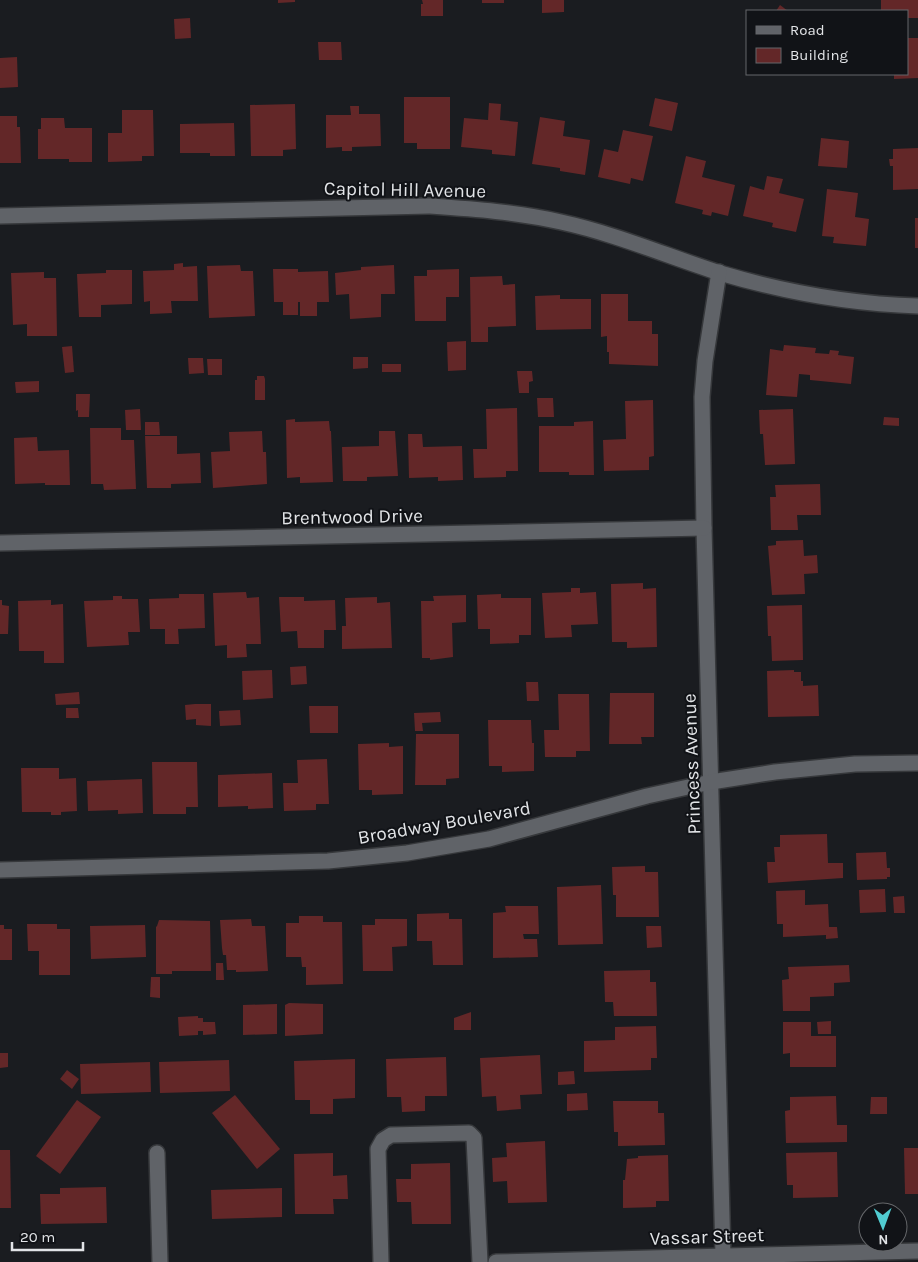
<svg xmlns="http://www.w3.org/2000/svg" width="918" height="1262" font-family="Karla,sans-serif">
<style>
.building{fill:#632728}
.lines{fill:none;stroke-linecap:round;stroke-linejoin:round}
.minor-casing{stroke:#36383b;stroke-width:18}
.tertiary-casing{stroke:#36383b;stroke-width:18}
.minor{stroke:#606368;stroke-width:15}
.tertiary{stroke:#606368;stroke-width:15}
.labels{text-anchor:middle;stroke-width:4;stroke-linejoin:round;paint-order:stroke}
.street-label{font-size:19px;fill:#e2e4e7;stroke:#111317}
</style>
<rect width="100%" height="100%" fill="#1a1c20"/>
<g class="building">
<polygon points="278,0 295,0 295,2 278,3"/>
<polygon points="422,0 443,0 443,16 421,16 421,4 423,4"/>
<rect x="482" y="0" width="22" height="3"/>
<polygon points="542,0 564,0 564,12 542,13"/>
<polygon points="881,0 918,0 918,18 907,18 907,11 881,11"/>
<polygon points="780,5 788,11 776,11"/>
<polygon points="190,18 191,38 175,39 174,19"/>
<polygon points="907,38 918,38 918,78 894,79 894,74 907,74"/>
<polygon points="318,42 341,42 342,60 319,60"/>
<polygon points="17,57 18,87 0,88 0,58"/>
<polygon points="404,97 450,97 450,149 417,149 417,143 404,143"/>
<polygon points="655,98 678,103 672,131 649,126"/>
<polygon points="489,103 501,104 500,120 518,122 515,156 492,154 492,150 461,147 464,118 488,120"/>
<polygon points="295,104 296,149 283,150 283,156 251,156 250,105"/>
<polygon points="350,106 359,106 359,114 380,114 381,146 352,147 352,151 342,151 342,147 326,148 326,115 351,115"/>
<polygon points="122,110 153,110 154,156 142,156 142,161 108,162 108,133 122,133"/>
<polygon points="0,116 17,116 17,127 20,127 21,163 0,163"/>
<polygon points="540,117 565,121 563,136 590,140 585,175 560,171 560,168 532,164"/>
<polygon points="41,118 64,118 65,128 92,128 92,162 69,162 69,159 38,159 38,129 41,129"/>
<polygon points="234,123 235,156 210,156 210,153 180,153 180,124"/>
<polygon points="623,130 653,136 643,181 631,178 630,184 598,177 604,149 618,152"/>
<polygon points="821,138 849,141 847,168 818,166"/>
<polygon points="918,148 918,189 893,190 893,166 890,166 889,159 893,159 893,149"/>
<polygon points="686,156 706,161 702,177 735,185 728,216 712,212 711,216 702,214 703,210 675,203"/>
<polygon points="767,176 783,179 779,193 804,199 796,232 772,227 773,223 743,216 750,186 764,190"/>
<polygon points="827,189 858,193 855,217 869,219 866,246 833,243 834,237 822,236"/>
<rect x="915" y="218" width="3" height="30"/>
<polygon points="183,263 183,267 197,266 198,301 171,301 172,313 150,314 150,301 144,302 143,271 174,270 174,264"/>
<polygon points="240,265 241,271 253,271 255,316 209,318 207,266"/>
<polygon points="394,265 395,294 381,294 381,317 350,319 349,294 336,295 335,273 361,270 361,267"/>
<polygon points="273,269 298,269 298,272 328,271 329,302 317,302 317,316 300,316 300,302 298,302 298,315 283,315 283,302 274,302"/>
<polygon points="459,269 459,297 446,297 446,321 415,321 414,276 427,276 427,270"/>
<polygon points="106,270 132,270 132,304 101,305 101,317 79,317 77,274 106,273"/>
<polygon points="44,272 44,278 56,278 57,336 27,336 27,324 13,325 11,273"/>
<polygon points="502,276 503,285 515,284 516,326 488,327 488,342 471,342 470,277"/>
<polygon points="601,294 628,294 628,321 652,321 652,334 658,334 658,366 609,364 609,352 607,352 607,336 601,337"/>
<polygon points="560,295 560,299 591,299 591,329 536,330 535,296"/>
<polygon points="466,341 466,370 448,371 447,342"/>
<polygon points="784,345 816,348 815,353 829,354 830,350 839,351 838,355 854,357 851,384 810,380 810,375 799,374 797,397 766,395 770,349 783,351"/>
<polygon points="72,346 74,372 65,373 62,347"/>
<polygon points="353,357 368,357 368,368 353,369"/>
<polygon points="188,358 203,358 204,373 189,374"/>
<polygon points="207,359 222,359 222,375 208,375"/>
<rect x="382" y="364" width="19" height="8"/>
<polygon points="517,371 532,371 533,381 529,382 529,393 519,393"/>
<polygon points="257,376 264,376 265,379 265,400 255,400 255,380 257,380"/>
<polygon points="39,381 39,392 16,393 15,382"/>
<polygon points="76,394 90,394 89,417 78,417 78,410 76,411"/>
<polygon points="537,398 553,398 554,417 538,417"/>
<polygon points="653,400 654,456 649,457 649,470 604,471 603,440 626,439 625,401"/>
<polygon points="517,408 518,471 506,471 506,477 474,478 473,449 487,449 486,409"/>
<polygon points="140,409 141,430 126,430 125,410"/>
<polygon points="793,409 795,464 765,465 763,434 760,434 759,410"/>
<polygon points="884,417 899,418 899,426 883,425"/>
<polygon points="295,419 295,422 329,421 330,431 331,431 333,482 300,483 300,477 287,478 286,420"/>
<polygon points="593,421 594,475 569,475 569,472 539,472 539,426 574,426 574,422"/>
<polygon points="145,422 159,422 160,435 145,435"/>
<polygon points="90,428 121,428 121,440 134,440 136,489 104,490 103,484 91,484"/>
<polygon points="262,431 263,452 266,452 267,484 213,488 211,452 230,451 229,432"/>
<polygon points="379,431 395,431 398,476 367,477 367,481 343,481 342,447 379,446"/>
<polygon points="408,434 422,434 423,447 462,446 463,480 438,481 438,477 409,478"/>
<polygon points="145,436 177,436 177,454 200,453 201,483 171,484 171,488 147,488"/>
<polygon points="37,437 38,451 69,450 70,485 45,485 45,483 15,484 14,438"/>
<polygon points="820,484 821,515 797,515 798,530 771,530 770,497 776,497 775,485"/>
<polygon points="803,540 804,556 817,555 818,573 804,574 805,594 772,595 768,546 776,545 776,541"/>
<polygon points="643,583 643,589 656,588 657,647 627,648 627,642 612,642 611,584"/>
<polygon points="571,588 580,588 580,593 596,592 598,624 571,625 572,637 545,638 542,593 571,592"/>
<polygon points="246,592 247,598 259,597 261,644 246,644 247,657 227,658 227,645 215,646 213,593"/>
<polygon points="179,594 204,594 205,628 178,629 179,644 165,644 165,629 150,629 149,599 179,598"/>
<polygon points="501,594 501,598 531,598 531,635 519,635 519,643 490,644 490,629 478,629 477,595"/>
<polygon points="466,595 466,622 452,623 453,657 430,660 430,658 422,658 421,601 434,601 433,596"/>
<polygon points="113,596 122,596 122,599 138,599 140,632 128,632 129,645 87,647 84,601 113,600"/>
<polygon points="279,597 304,597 304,601 335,600 336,630 324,630 324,648 298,648 297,631 281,632"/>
<polygon points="377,597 377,603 390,602 392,648 342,649 342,626 346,626 345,598"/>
<polygon points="0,600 2,600 2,605 9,606 8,634 0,634"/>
<polygon points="51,600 51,605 63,604 64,663 44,663 44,651 19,651 18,601"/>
<polygon points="802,605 803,660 772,661 771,636 768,636 767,606"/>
<polygon points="306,666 307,684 291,685 290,667"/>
<polygon points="272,670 273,698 243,700 242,671"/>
<polygon points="794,670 794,672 801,672 801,681 803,681 803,686 818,685 819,716 768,717 767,671"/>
<polygon points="526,682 538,682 539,701 527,701"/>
<polygon points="79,692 80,704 56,705 55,694"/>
<polygon points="610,693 654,693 654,737 641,737 642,744 609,744"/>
<polygon points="558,694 589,694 590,751 576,751 576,757 545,757 544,730 559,730"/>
<polygon points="195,704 211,704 211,726 196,725 196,719 186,720 185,705"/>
<polygon points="309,706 338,706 338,733 310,733"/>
<polygon points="66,708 78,708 79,718 66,718"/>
<polygon points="240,710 241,725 220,726 219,711"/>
<polygon points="440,712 441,722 422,723 423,731 415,731 414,713"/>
<polygon points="488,720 531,720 532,743 534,743 534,771 502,772 502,766 489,766"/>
<polygon points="416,734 459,734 459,778 446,779 446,785 415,785"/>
<polygon points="389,743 389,747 403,746 403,794 372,795 372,790 359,790 358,744"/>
<polygon points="327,759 329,804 316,804 316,810 284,811 283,783 298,783 297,760"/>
<polygon points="152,762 197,762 198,807 186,807 186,814 153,814"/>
<polygon points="21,768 59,768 59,779 76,778 77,811 61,812 61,815 51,815 51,812 22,812"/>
<polygon points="272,773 273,808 248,809 248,806 218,807 218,775"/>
<polygon points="142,779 143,813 118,814 118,810 88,811 87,781"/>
<polygon points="827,834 828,863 843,863 843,878 768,883 767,862 775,862 774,847 780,847 780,835"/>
<polygon points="886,852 887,868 890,868 890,877 887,877 887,879 857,880 856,853"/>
<polygon points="645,866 645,872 658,872 659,917 616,917 616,895 613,895 612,867"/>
<polygon points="601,885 603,944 558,945 557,887"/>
<polygon points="885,889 886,912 860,913 859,890"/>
<polygon points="805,890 805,905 828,904 829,927 837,927 838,938 826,939 826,935 783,937 783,924 777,924 776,891"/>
<polygon points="904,896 905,913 894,913 893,897"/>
<polygon points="505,906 538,906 539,934 523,934 524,939 537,939 538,957 493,958 493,913 506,912"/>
<polygon points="449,913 449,919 462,919 463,965 433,965 432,941 417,941 417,914"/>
<polygon points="299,916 323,916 323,922 342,922 343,984 306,985 306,967 302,967 301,957 286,957 286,923 299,923"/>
<polygon points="251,919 252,926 265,926 268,971 236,972 236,970 227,970 226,955 223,955 222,948 220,920"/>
<polygon points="375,919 407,919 407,946 392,947 393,971 363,971 362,925 375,925"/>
<polygon points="159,920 210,921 211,971 172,971 172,974 156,974 156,927 157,926"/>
<polygon points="27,924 57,924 57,929 70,929 70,975 39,975 39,951 28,951"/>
<polygon points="0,925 4,925 4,929 12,929 12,960 0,960"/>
<polygon points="145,925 146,957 91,959 90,926"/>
<polygon points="646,926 661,926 662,947 647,948"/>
<polygon points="216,963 223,963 224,980 216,980"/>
<polygon points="849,965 850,982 834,983 834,996 810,997 810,1011 783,1011 782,980 789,979 788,967"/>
<polygon points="650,970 650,982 656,982 657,1016 614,1016 613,1002 605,1002 604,971"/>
<polygon points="151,977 160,977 160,998 150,997"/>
<polygon points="289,1003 323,1004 323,1034 285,1036 285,1005"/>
<polygon points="277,1004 277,1034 243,1035 243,1005"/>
<polygon points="471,1012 471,1030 454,1030 454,1018"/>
<polygon points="198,1016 198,1018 203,1018 203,1022 215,1022 216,1034 203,1035 203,1031 198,1031 198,1035 179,1036 178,1017"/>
<polygon points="831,1021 831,1034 818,1034 817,1022"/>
<polygon points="783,1022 811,1022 811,1036 836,1036 836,1067 790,1067 790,1053 783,1054"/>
<polygon points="656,1026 657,1058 651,1058 651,1070 584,1072 584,1041 615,1040 615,1027"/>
<polygon points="0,1053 8,1053 8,1067 0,1068"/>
<polygon points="540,1055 542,1094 520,1095 521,1109 497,1111 496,1096 482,1097 480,1058"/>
<polygon points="446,1057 447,1096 425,1096 425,1111 402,1112 401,1097 387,1097 386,1059"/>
<polygon points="355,1059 355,1098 333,1099 333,1114 310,1114 310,1100 295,1100 294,1061"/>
<polygon points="229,1060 230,1091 160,1093 159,1062"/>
<polygon points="150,1062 151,1092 81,1094 80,1064"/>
<polygon points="67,1070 79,1079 72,1089 60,1079"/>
<polygon points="574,1071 575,1084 558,1085 558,1072"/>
<polygon points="587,1093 588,1110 567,1111 567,1094"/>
<polygon points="235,1095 280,1149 257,1169 212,1113"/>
<polygon points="836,1096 837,1125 847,1125 847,1142 786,1143 785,1111 790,1110 790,1097"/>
<polygon points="871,1097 887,1097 887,1114 870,1114"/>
<polygon points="77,1100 101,1117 60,1174 36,1156"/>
<polygon points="613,1101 658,1101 658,1113 664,1113 665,1145 618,1146 618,1132 614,1132"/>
<polygon points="545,1141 547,1202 508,1203 507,1181 493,1182 492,1158 507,1157 506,1143"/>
<polygon points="904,1148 918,1148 918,1194 905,1194"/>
<polygon points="0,1150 10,1150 11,1208 0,1208"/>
<polygon points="837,1152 838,1197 793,1198 793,1185 787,1185 786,1153"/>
<polygon points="333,1153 333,1176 347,1175 348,1199 333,1199 334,1214 295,1214 294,1154"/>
<polygon points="668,1155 669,1201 656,1201 656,1207 623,1208 623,1180 625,1180 627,1159 638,1158 638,1156"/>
<polygon points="450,1163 451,1224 412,1224 411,1202 397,1202 396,1179 411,1179 411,1164"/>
<polygon points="106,1187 107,1223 41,1224 40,1194 60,1194 60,1188"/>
<polygon points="282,1188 282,1217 212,1219 211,1190"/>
</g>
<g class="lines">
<g class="minor-casing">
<g id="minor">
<path d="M0,216L429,206C473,209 518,212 561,222C616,234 667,256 720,273C784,292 851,304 918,306"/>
<polyline points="719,272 705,361 702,397 704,528 723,1255"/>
<polyline points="0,543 704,528"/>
<polyline points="0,870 328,861 407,853 489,839 647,796 711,782 775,772 855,764 918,763"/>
<polyline points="157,1153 160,1262"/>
<polyline points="381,1262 378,1149 383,1140 391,1135 469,1133 474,1138 480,1262"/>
</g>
</g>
<g class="tertiary-casing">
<polyline id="tertiary" points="496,1262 918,1251"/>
</g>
<use href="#minor" class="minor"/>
<use href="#tertiary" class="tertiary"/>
</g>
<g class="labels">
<g class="street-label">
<text transform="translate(405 189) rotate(1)" y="7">Capitol Hill Avenue</text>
<text transform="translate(352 516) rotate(-1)" y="7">Brentwood Drive</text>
<text transform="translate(691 764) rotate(-92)" y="7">Princess Avenue</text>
<text transform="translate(444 822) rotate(-10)" y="7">Broadway Boulevard</text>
<text transform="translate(707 1236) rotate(-2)" y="7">Vassar Street</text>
</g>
</g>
<rect x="746" y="10" width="162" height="65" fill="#111317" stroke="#65676a"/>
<rect x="756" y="26" width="25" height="8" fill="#606368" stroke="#65676a"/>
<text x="790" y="35" font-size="15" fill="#e2e4e7">Road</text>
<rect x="756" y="48" width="25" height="15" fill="#632728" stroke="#65676a"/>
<text x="790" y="60" font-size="15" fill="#e2e4e7">Building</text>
<g transform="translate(883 1227) rotate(179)"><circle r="24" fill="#111317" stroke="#65676a"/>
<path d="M0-4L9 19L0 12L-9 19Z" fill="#51ccd1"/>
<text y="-8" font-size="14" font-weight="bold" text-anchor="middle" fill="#e2e4e7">N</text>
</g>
<path d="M12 1242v8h71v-8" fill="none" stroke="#e2e4e7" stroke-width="2.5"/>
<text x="20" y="1242" font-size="15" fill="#e2e4e7" stroke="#111317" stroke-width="4" paint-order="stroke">20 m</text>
</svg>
